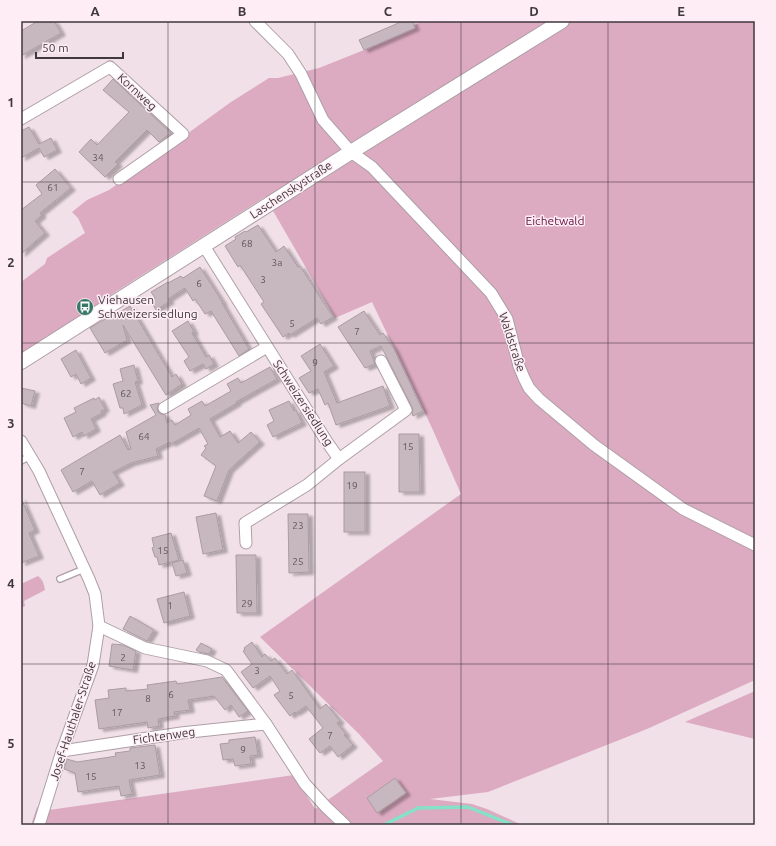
<svg xmlns="http://www.w3.org/2000/svg" width="776" height="846" font-family="Ubuntu,sans-serif">
<style>
.green{fill:#dcaac1}
.lines{fill:none;stroke-linecap:round;stroke-linejoin:round}
.stream{stroke:#87e1c8;stroke-width:3.5}
.building{fill:#c7b7be;stroke:#ab9ba2;filter:url(#shadow)}
.service-casing{stroke:#ae9fa6;stroke-width:8}
.minor-casing{stroke:#ae9fa6;stroke-width:13}
.tertiary-casing{stroke:#ae9fa6;stroke-width:16}
.service{stroke:#fff;stroke-width:5.5}
.minor{stroke:#fff;stroke-width:11}
.tertiary{stroke:#fff;stroke-width:14}
.grid{fill:none;stroke:#3f393c;stroke-width:1;stroke-opacity:0.55}
.labels{text-anchor:middle;stroke-width:3;stroke-linejoin:round;paint-order:stroke}
.number-label{font-size:10px;fill:#61585c}
.street-label{font-size:12px;fill:#3f393c;stroke:#feedf5}
.park-label{font-size:12px;fill:#631143;stroke:#feedf5}
.poi-label{font-size:12px;fill:#3f393c;stroke:#feedf5;text-anchor:start}
.neatline{fill:none;stroke:#3f393c;stroke-width:1.5}
.grid-label{font-size:13px;text-anchor:middle;font-weight:bold;fill:#3f393c}
</style>
<defs>
<filter id="shadow"><feDropShadow dx="4.5" dy="2.5" stdDeviation="1" flood-color="#0004"/></filter>
</defs>
<rect width="100%" height="100%" fill="#f1e0e7"/>
<g class="green">
<polygon points="421,21 755,21 755,680 647,729 488,792 430,799 472,804 487,809 522,825 31,825 37,807 49,810 294,775 315,809 383,761 359,734 260,637 461,494 432,428 372,302 335,318 265,197 117,291 21,356 21,282 45,264 47,258 85,233 78,218 72,212 87,200 109,190 133,173 231,102 269,78 278,78 319,68 364,50 402,34"/>
<path d="M38,576C43,580 44,584 45,590L24,601L25,606L21,608V584Z"/>
<polygon points="755,691 755,739 685,722"/>
</g>
<g class="lines">
<polyline class="stream" points="384,825 418,808 468,807 513,825"/>
</g>
<g class="building">
<polygon points="38,21 54,21 61,33 21,56 21,31"/>
<polygon points="403,21 412,21 415,28 364,50 359,40"/>
<polygon points="113,79 171,133 159,142 147,130 115,162 118,164 105,177 79,152 91,139 97,145 129,112 103,90"/>
<polygon points="29,127 39,144 51,138 57,150 44,157 39,148 21,158 21,131"/>
<polygon points="55,169 71,188 40,213 42,215 35,221 45,233 21,254 21,210 42,194 36,185"/>
<polygon points="258,225 276,252 284,246 298,267 300,266 333,317 321,324 317,318 290,335 289,333 283,337 261,304 264,302 240,265 238,267 225,246 236,239 235,237 245,231 246,232"/>
<polygon points="200,267 223,303 222,303 249,349 239,356 211,311 205,314 195,299 193,301 185,288 168,299 170,301 156,310 151,301 155,298 151,292 168,282 168,283 181,276 183,278"/>
<polygon points="130,306 172,377 176,374 182,384 166,395 123,325 127,340 105,353 90,328 117,312 118,313"/>
<polygon points="364,311 380,335 383,333 394,349 423,411 413,416 412,413 413,410 412,407 381,346 370,351 375,364 365,368 338,327"/>
<polygon points="188,321 194,332 192,333 206,357 209,355 214,364 206,369 203,364 190,371 184,361 189,357 172,331"/>
<polygon points="320,344 334,366 324,372 337,403 383,386 390,406 336,425 328,403 325,405 318,389 309,393 299,378 311,371 301,356"/>
<polygon points="76,350 91,378 81,384 76,374 71,377 61,359"/>
<polygon points="134,365 138,381 135,382 142,405 124,414 123,408 120,408 113,384 123,381 120,369"/>
<polygon points="270,367 277,379 236,402 237,403 210,419 220,437 230,431 238,443 251,432 260,442 229,470 217,501 204,496 216,466 201,455 206,448 204,446 208,444 199,428 171,444 170,442 156,449 158,456 131,463 113,472 120,483 100,495 92,481 73,492 61,470 120,435 128,450 131,449 126,432 156,415 150,405 159,403 157,408 158,412 161,414 165,415 167,423 172,420 175,425 191,415 188,409 202,401 205,406 231,391 227,384 238,378 241,383"/>
<polygon points="21,388 35,391 31,406 21,403"/>
<polygon points="99,397 105,409 101,411 102,413 91,419 96,429 84,436 82,432 73,437 64,418 76,412 74,408 94,398 95,400"/>
<polygon points="289,401 294,411 296,410 302,423 273,437 267,425 274,421 269,410"/>
<polygon points="399,434 419,434 420,492 399,492"/>
<rect x="344" y="472" width="21" height="60"/>
<polygon points="21,498 35,530 29,533 39,556 21,563"/>
<polygon points="216,513 223,550 203,554 196,517"/>
<polygon points="288,514 308,514 309,572 289,573"/>
<polygon points="171,533 179,560 159,565 157,557 155,557 152,548 154,547 152,538"/>
<polygon points="236,555 256,555 257,613 237,613"/>
<polygon points="183,560 187,573 176,576 172,563"/>
<polygon points="184,592 190,616 164,623 157,599"/>
<polygon points="130,616 154,630 147,641 123,629"/>
<polygon points="252,642 262,657 265,654 271,661 275,658 287,674 292,670 320,709 326,704 340,721 337,723 346,734 344,735 353,745 338,757 330,746 320,753 309,739 323,728 306,706 296,713 295,712 290,716 274,695 280,691 270,676 253,688 241,672 252,664 243,651 245,650 244,648"/>
<polygon points="201,643 212,649 209,654 199,652 196,650"/>
<polygon points="112,644 123,645 136,651 133,670 109,666"/>
<polygon points="222,677 248,711 239,717 231,705 225,710 214,696 188,700 190,710 174,712 175,716 158,719 159,726 148,728 147,722 99,729 95,700 109,698 108,690 126,688 126,691 148,689 147,685 176,681 177,684"/>
<polygon points="255,737 258,755 250,756 251,764 235,766 233,759 223,760 220,744 229,743 229,740"/>
<polygon points="155,745 160,775 129,780 132,794 121,796 119,786 78,792 75,773 64,769 67,759 77,762 104,758 116,756 115,753 130,751 130,748"/>
<polygon points="395,778 406,793 377,813 367,798"/>
</g>
<g class="lines">
<g class="service-casing">
<g id="service">
<polyline points="21,461 30,456"/>
<polyline points="60,579 84,569"/>
</g>
</g>
<g class="minor-casing">
<g id="minor">
<polyline points="255,21 288,54 301,74 323,120 351,152 372,167 491,293 507,319 519,366 524,378 529,388 539,399 594,445 683,509 755,545"/>
<polyline points="21,119 110,67 183,134 119,179"/>
<polyline points="204,246 327,442 339,459"/>
<polyline points="164,408 267,347"/>
<polyline points="21,441 39,471 89,579 95,594 99,626 93,665 62,751 39,825"/>
<polyline points="246,543 245,523 307,485 339,459 406,410 381,361"/>
<polyline points="99,626 145,648 207,661 226,670 266,724 305,784 326,807 345,825"/>
<polyline points="62,751 181,733 266,724"/>
</g>
</g>
<g class="tertiary-casing">
<polyline id="tertiary" points="21,362 351,152 562,21"/>
</g>
<use href="#service" class="service"/>
<use href="#minor" class="minor"/>
<use href="#tertiary" class="tertiary"/>
</g>
<path class="grid" d="M168,21V825M315,21V825M461,21V825M608,21V825M21,182H755M21,343H755M21,503H755M21,664H755"/>
<defs>
<g id="bus-disc" transform="scale(0.9)"><circle r="9.5" fill="#367766" stroke="#feedf5"/><path d="M-5-6H5V4H4V6H2V4H-2V6H-4V4H-5ZM-3.5-4V0h7V-4ZM-3.5 1.2v1.5H-2V1.2ZM2 1.2v1.5H3.5V1.2Z" fill="#fff"/></g>
</defs>
<g fill-rule="evenodd">
<use href="#bus-disc" x="85" y="307"/>
</g>
<g class="labels">
<g class="number-label">
<text x="98" y="161">34</text>
<text x="53" y="191">61</text>
<text x="247" y="247">68</text>
<text x="277" y="266">3a</text>
<text x="263" y="283">3</text>
<text x="199" y="287">6</text>
<text x="292" y="327">5</text>
<text x="357" y="335">7</text>
<text x="315" y="366">9</text>
<text x="126" y="397">62</text>
<text x="144" y="440">64</text>
<text x="408" y="450">15</text>
<text x="82" y="475">7</text>
<text x="352" y="489">19</text>
<text x="298" y="529">23</text>
<text x="163" y="554">15</text>
<text x="298" y="565">25</text>
<text x="247" y="607">29</text>
<text x="170" y="609">1</text>
<text x="123" y="661">2</text>
<text x="257" y="674">3</text>
<text x="171" y="698">6</text>
<text x="291" y="699">5</text>
<text x="148" y="702">8</text>
<text x="117" y="716">17</text>
<text x="330" y="739">7</text>
<text x="243" y="753">9</text>
<text x="140" y="769">13</text>
<text x="91" y="780">15</text>
</g>
<g class="street-label">
<text transform="translate(137 92) rotate(43)" y="4">Kornweg</text>
<text transform="translate(291 190) rotate(-33)" y="4">Laschenskystraße</text>
<text transform="translate(512 342) rotate(72)" y="4">Waldstraße</text>
<text transform="translate(303 403) rotate(57)" y="4">Schweizersiedlung</text>
<text transform="translate(73 721) rotate(-72)" y="4">Josef-Hauthaler-Straße</text>
<text transform="translate(164 736) rotate(-8)" y="4">Fichtenweg</text>
</g>
<g class="park-label">
<text x="555" y="225">Eichetwald</text>
</g>
<g class="poi-label">
<text x="98" y="304">Viehausen<tspan x="98" dy="14">Schweizersiedlung</tspan></text>
</g>
</g>
<rect width="776" height="846" fill="none" stroke="#feedf5" stroke-width="44"/>
<path d="M36 52v6h87v-6" fill="none" stroke="#3f393c" stroke-width="2"/>
<text x="42" y="52" font-size="12" fill="#3f393c" stroke="#feedf5" stroke-width="3" paint-order="stroke">50 m</text>
<rect x="22" y="22" width="732" height="802" class="neatline"/>
<g class="grid-label">
<text x="95" y="16">A</text>
<text x="242" y="16">B</text>
<text x="388" y="16">C</text>
<text x="534" y="16">D</text>
<text x="681" y="16">E</text>
<text x="11" y="107">1</text>
<text x="11" y="267">2</text>
<text x="11" y="428">3</text>
<text x="11" y="588">4</text>
<text x="11" y="748">5</text>
</g>
</svg>
